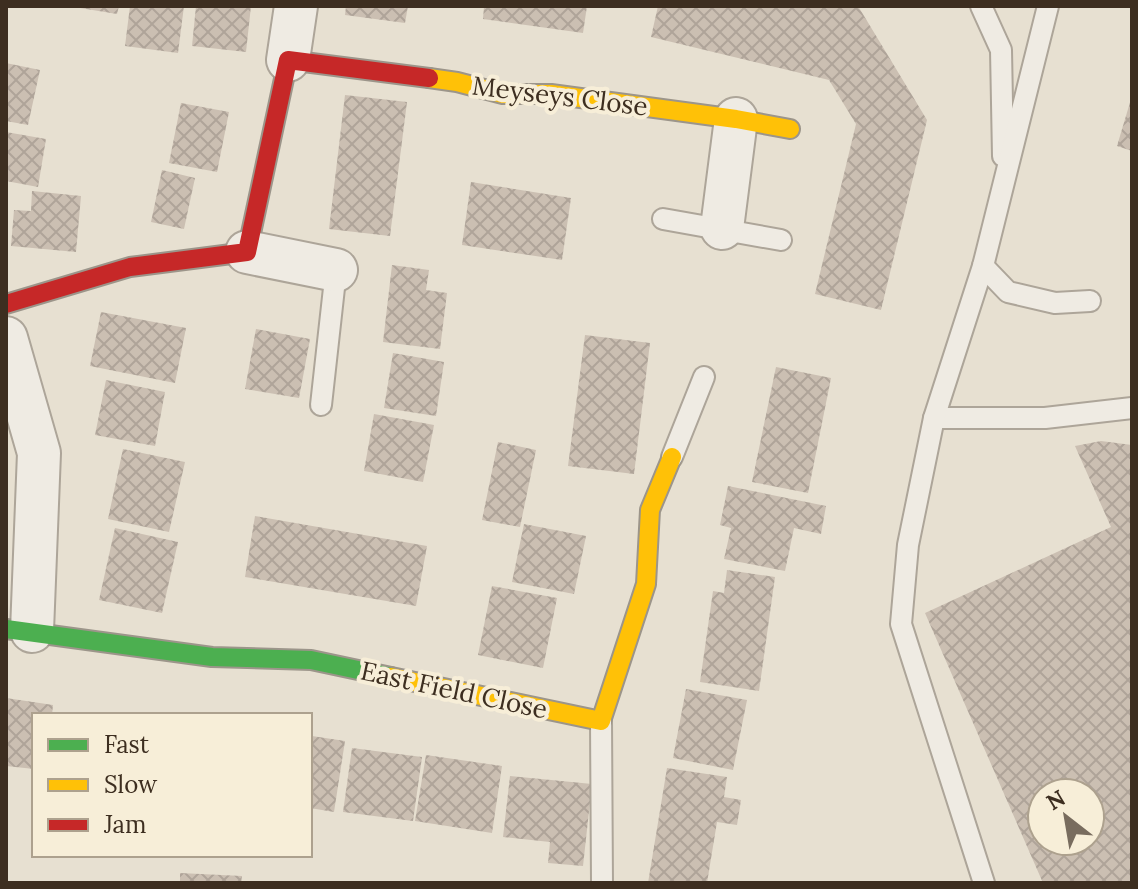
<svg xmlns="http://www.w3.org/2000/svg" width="1138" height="889" font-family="Lora,serif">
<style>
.building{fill:url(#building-cross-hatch);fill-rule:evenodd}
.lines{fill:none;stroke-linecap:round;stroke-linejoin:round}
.lane-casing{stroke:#ada599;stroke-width:24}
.street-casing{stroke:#ada599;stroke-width:46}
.fast-casing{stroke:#9c958a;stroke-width:22}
.slow-casing{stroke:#9c958a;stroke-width:22}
.jam-casing{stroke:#9c958a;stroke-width:22}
.lane{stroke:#efebe3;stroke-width:20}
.street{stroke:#efebe3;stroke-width:42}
.fast{stroke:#4caf50;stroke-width:18}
.slow{stroke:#ffc107;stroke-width:18}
.jam{stroke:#c62828;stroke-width:18}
.labels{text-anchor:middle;stroke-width:8;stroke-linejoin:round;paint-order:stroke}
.street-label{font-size:26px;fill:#3d2e20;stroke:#f7eed8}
</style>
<defs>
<pattern id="building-cross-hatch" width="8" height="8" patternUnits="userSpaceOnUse" patternTransform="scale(2)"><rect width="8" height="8" fill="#cbbfb2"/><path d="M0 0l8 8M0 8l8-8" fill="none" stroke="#afa499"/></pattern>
</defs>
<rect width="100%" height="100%" fill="#e7e0d1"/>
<g class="building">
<polygon points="68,6 119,6 117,14"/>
<polygon points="130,6 184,6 178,53 125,46"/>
<polygon points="196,6 251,6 246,52 192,46"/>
<polygon points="346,6 408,6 405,23 345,15"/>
<polygon points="484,6 587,6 583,33 483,19"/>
<polygon points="658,6 858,6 927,120 881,310 815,294 856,124 829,80 651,37"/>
<polygon points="6,63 40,70 28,125 6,121"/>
<polygon points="345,95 407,102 390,236 329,229"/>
<polygon points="1131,99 1132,99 1132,151 1117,146"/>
<polygon points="181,103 229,112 217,172 169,163"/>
<polygon points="6,132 46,139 38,187 6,181"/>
<polygon points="162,170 195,178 184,229 151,222"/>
<polygon points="471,182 571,198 562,260 462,245"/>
<polygon points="32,191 81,196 76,252 11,246 14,210 31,211"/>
<polygon points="392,265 429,270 426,290 447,293 440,349 383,342"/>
<polygon points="101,312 186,328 175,383 90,366"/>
<polygon points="256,329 310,339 299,398 245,389"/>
<polygon points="585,335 650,343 634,474 568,466"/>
<polygon points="393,353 444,362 436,416 384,408"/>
<polygon points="776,367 831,378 808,493 752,482"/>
<polygon points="106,380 165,392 155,446 95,435"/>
<polygon points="374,414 434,425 423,482 364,471"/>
<path d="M1101,441L1132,445V883H1043L925,613L1111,527L1075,446ZM1042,793H1090V841H1042Z"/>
<polygon points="498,442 536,450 520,527 482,520"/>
<polygon points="123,449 185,462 169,532 108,519"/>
<polygon points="728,486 826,506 821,534 794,528 785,571 724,559 731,528 720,525"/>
<polygon points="255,516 427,546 416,606 245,577"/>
<polygon points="524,524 586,536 574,594 512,582"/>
<polygon points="115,528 178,542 162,613 99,600"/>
<polygon points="727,570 775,577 759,691 700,682 713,591 724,593"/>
<polygon points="492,586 557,598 543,668 478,655"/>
<polygon points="686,689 747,700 733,770 673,758"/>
<polygon points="6,698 53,705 52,715 34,715 34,769 6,766"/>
<polygon points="312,736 345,741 334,812 310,808"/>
<polygon points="352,748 422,757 413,821 343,812"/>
<polygon points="426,755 502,766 492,833 415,821"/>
<polygon points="667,768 727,777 724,797 741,800 737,825 717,822 707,883 648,883"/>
<polygon points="510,776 592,784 583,866 548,863 550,842 503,837"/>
<polygon points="180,873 242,876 241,883 180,883"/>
</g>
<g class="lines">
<g class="lane-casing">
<g id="lane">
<polyline points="981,6 1001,50 1003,156"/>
<polyline points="663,219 781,240"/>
<polyline points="983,266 1008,292 1055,303 1090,301"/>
<polyline points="321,405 336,270"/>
<polyline points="934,418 1045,418 1132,408"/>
<polyline points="672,457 704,377"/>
<polyline points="601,721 602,883"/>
<polyline points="984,883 901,624 908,545 934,418 983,266 1048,6"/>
</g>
</g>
<g class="street-casing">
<g id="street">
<polyline points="288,60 296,6"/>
<polyline points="722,228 736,119"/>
<polyline points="247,252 336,270"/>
<polyline points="6,338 39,453 32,631"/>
</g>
</g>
<g class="fast-casing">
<polyline id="fast" points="6,629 212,657 311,660 391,677"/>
</g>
<g class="slow-casing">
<g id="slow">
<polyline points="429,78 457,82 503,94 551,94 736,119 790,129"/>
<polyline points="391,677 601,721 646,584 650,510 672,457"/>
</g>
</g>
<g class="jam-casing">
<polyline id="jam" points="6,304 130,267 247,252 288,60 429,78"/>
</g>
<use href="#lane" class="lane"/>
<use href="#street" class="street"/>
<use href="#fast" class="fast"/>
<use href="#slow" class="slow"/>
<use href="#jam" class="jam"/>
</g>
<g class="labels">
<g class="street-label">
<text transform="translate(560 96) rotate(7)" y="9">Meyseys Close</text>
<text transform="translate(454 690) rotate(12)" y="9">East Field Close</text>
</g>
</g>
<rect width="1138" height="889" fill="none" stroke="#3d2e20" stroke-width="16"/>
<rect x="32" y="713" width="280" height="144" fill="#f7eed8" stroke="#ada18e" stroke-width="2"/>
<rect x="48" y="739" width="40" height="12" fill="#4caf50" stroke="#ada18e" stroke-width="2"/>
<text x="104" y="753" font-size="24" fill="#3d2e20">Fast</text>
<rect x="48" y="779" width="40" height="12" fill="#ffc107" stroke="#ada18e" stroke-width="2"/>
<text x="104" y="793" font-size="24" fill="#3d2e20">Slow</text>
<rect x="48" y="819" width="40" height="12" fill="#c62828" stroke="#ada18e" stroke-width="2"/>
<text x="104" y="833" font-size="24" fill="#3d2e20">Jam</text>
<g transform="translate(1066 817) rotate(329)"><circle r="38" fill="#f7eed8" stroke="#ada18e" stroke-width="2"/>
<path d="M0-6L14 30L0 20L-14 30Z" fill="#786c5e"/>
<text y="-12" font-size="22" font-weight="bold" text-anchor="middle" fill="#3d2e20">N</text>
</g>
</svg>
